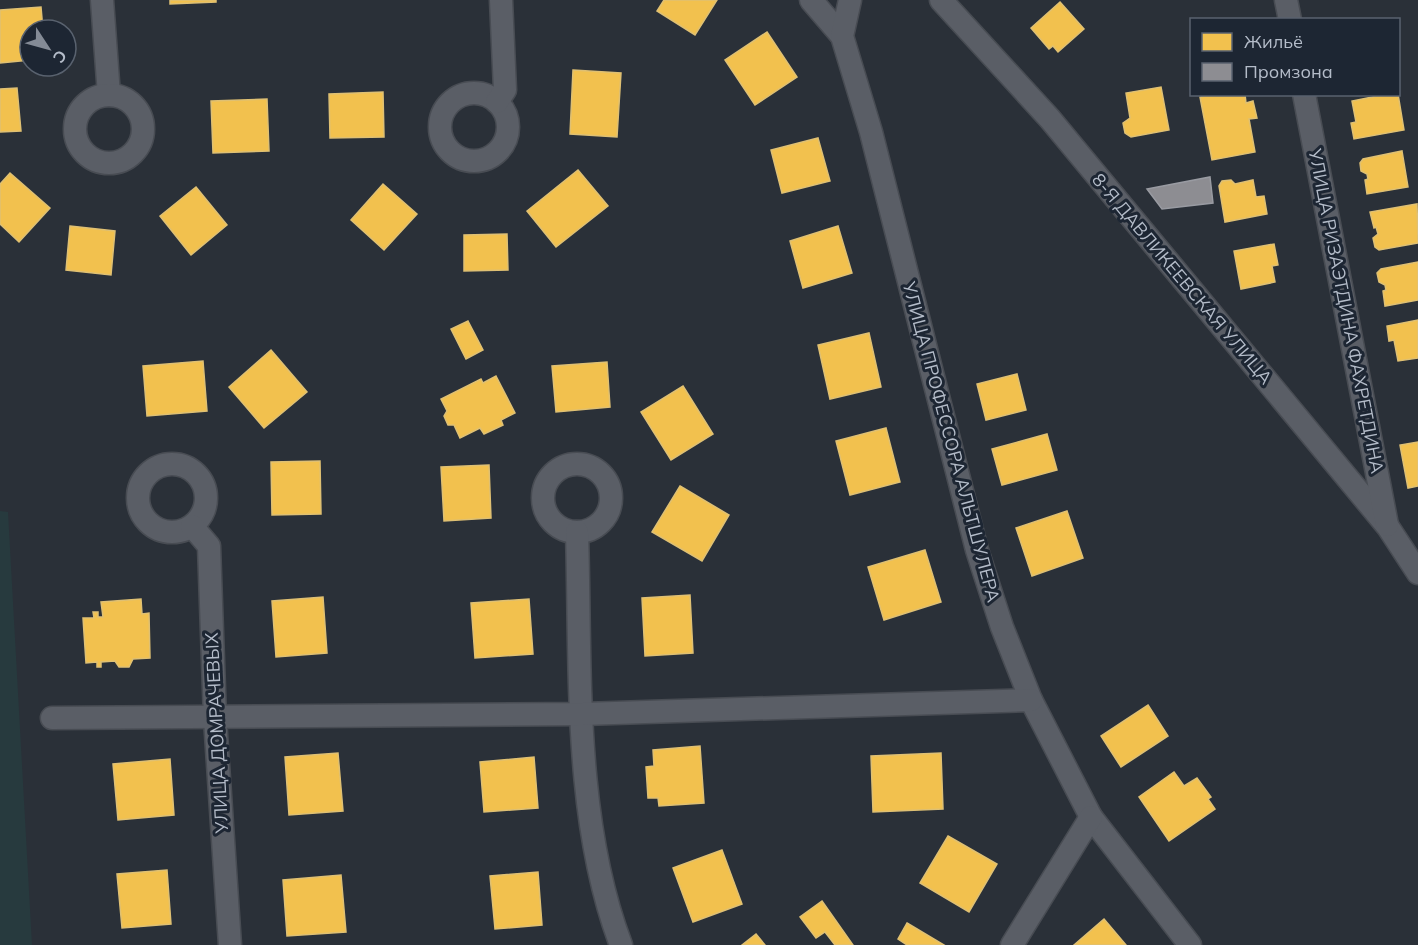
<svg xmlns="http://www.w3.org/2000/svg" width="1418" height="945" font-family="Mulish,sans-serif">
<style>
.green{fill:#273a3e}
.homes{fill:#f2c14e;stroke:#dfc073;stroke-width:1.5}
.industry{fill:#8d8d92;stroke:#999ba2;stroke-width:1.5}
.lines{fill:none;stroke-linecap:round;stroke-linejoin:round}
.minor-casing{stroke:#484c53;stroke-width:25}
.minor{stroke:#5a5e66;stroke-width:22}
.labels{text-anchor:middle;stroke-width:6;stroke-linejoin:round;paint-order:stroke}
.street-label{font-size:18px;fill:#b4bcc9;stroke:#1d2633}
</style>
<rect width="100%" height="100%" fill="#2a3038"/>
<polygon class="green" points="0,511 8,512 32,945 0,945"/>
<g class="homes">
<polygon points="170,0 216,0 216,2 170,4"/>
<polygon points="664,0 717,0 695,35 657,11"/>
<polygon points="1060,2 1084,29 1058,52 1053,46 1049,49 1031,28"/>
<polygon points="41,7 43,30 30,30 30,60 0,63 0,10"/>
<polygon points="767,32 797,77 755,105 725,60"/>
<polygon points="573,70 621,73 617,137 570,134"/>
<polygon points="1161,87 1169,130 1131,137 1125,133 1123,123 1130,118 1126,93"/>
<polygon points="17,88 21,131 0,132 0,89"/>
<polygon points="383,92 384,137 330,138 329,94"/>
<polygon points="1213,94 1245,94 1246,103 1253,101 1257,118 1249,119 1255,152 1212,160 1200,97"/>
<polygon points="1387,94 1398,94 1404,130 1354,139 1351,123 1356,122 1352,101"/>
<polygon points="267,99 269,151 213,153 211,101"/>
<polygon points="818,138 830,181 782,193 771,150"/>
<polygon points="1402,151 1408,187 1367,194 1365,180 1368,179 1367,174 1361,171 1360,163 1363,159"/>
<polygon points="578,170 608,206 556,247 527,211"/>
<polygon points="10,173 50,208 19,242 0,224 0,184"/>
<polygon points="1231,180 1235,184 1253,180 1256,197 1264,196 1267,214 1225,222 1219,186 1222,181"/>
<polygon points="383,184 417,214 384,250 351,220"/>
<polygon points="196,187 227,225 191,255 160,216"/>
<polygon points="1417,204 1418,243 1379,250 1375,247 1373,238 1378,234 1376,227 1374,228 1370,212"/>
<polygon points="70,226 115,231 111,275 66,270"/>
<polygon points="838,226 852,273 803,288 790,241"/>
<polygon points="507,234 508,270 464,271 464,235"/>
<polygon points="1274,244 1278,265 1272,266 1275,282 1241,289 1234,251"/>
<polygon points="1418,262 1418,300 1385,306 1383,291 1386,290 1385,285 1379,282 1377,273 1381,269"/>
<polygon points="1418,320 1418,358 1398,361 1394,340 1389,341 1387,326"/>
<polygon points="468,321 483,350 466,359 451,329"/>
<polygon points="869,333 881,387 830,399 818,345"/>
<polygon points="271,350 307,392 264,428 229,387"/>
<polygon points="203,361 207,411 147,416 143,366"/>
<polygon points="607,362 610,407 556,412 552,366"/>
<polygon points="1017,374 1026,410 986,420 977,384"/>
<polygon points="496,376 515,413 501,420 503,425 484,434 480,428 460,438 454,425 448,425 444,416 447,411 441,399 481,379 483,383"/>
<polygon points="683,386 713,434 671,460 641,412"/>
<polygon points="886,428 900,482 850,495 836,441"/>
<polygon points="1047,434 1057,470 1002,485 992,449"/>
<polygon points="1418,442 1418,486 1408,488 1400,445"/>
<polygon points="320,461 321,514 272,515 271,462"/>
<polygon points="489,465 491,518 444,521 441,467"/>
<polygon points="680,486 729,515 702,561 652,532"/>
<polygon points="1067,511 1083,558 1032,576 1016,528"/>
<polygon points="925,550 941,602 884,620 868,567"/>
<polygon points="690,595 693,653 645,656 642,598"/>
<polygon points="323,597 327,653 276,657 272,601"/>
<polygon points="141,599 142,614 149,613 150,658 133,659 129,667 119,667 115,661 101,662 101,667 97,667 97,662 86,663 83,618 94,618 93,612 98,612 98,617 103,617 101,602"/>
<polygon points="529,599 533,654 475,658 471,603"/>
<polygon points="1148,705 1168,736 1121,767 1101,736"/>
<polygon points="700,746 704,803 659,806 658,798 648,798 646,767 654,766 653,750"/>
<polygon points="338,753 343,811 289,815 285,757"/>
<polygon points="941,753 943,809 873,812 871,756"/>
<polygon points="534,757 538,808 484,812 480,762"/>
<polygon points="170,759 174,815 118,820 113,764"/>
<polygon points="1174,772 1184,786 1197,778 1211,797 1208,799 1215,809 1169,841 1139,797"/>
<polygon points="948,836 997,864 969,912 920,883"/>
<polygon points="722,850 742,904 693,922 673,868"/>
<polygon points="167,870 171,924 122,928 117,874"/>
<polygon points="538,872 542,925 495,929 490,876"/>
<polygon points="341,875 346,932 287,936 283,880"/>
<polygon points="822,901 853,945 835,945 825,932 816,938 800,917"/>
<polygon points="1104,919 1126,945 1074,945"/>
<polygon points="907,923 944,945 907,945 898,939"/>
<polygon points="756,934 765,945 742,945"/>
</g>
<polygon class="industry" points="1210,177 1213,203 1162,209 1147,189"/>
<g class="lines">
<g class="minor-casing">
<g id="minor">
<polyline points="102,0 109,95"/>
<polyline points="811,0 842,36"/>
<polyline points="850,0 842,36 871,132 977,550 1002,627 1031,700 1091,817 1190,945"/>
<polyline points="941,0 1050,119 1388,527 1418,573"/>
<polyline points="1286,0 1290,20"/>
<circle cx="474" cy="127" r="34"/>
<polyline points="1304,94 1387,525"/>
<circle cx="109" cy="129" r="34"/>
<polyline points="497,102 505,90 501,0"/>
<circle cx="172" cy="498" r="34"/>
<circle cx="577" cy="498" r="34"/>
<polyline points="192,526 209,546 215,719 230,945"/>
<path d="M577,532C581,666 573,819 621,945"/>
<polyline points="52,718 583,714 1031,700"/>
<polyline points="1012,945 1091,817"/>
</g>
</g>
<use href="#minor" class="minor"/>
</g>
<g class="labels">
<g class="street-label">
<text transform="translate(1182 279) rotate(50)" y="6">8-Я ДАВЛИКЕЕВСКАЯ УЛИЦА</text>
<text transform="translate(1346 311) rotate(79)" y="6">УЛИЦА РИЗАЭТДИНА ФАХРЕТДИНА</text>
<text transform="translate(951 442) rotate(75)" y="6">УЛИЦА ПРОФЕССОРА АЛЬТШУЛЕРА</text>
<text transform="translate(217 733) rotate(-93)" y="6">УЛИЦА ДОМРАЧЕВЫХ</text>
</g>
</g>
<rect x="1190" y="18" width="210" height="78" fill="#1d2633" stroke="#59626f" stroke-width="1.5"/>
<rect x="1202" y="33" width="30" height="18" fill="#f2c14e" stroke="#59626f" stroke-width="1.5"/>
<text x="1244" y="48" font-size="18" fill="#b4bcc9">Жильё</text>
<rect x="1202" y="63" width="30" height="18" fill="#8d8d92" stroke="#59626f" stroke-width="1.5"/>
<text x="1244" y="78" font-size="18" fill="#b4bcc9">Промзона</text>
<g transform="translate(48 48) rotate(126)"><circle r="28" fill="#1d2633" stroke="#59626f" stroke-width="1.5"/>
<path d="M0-4.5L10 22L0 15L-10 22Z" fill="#848b96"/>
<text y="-9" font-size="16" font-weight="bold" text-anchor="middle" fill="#b4bcc9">С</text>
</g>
</svg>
